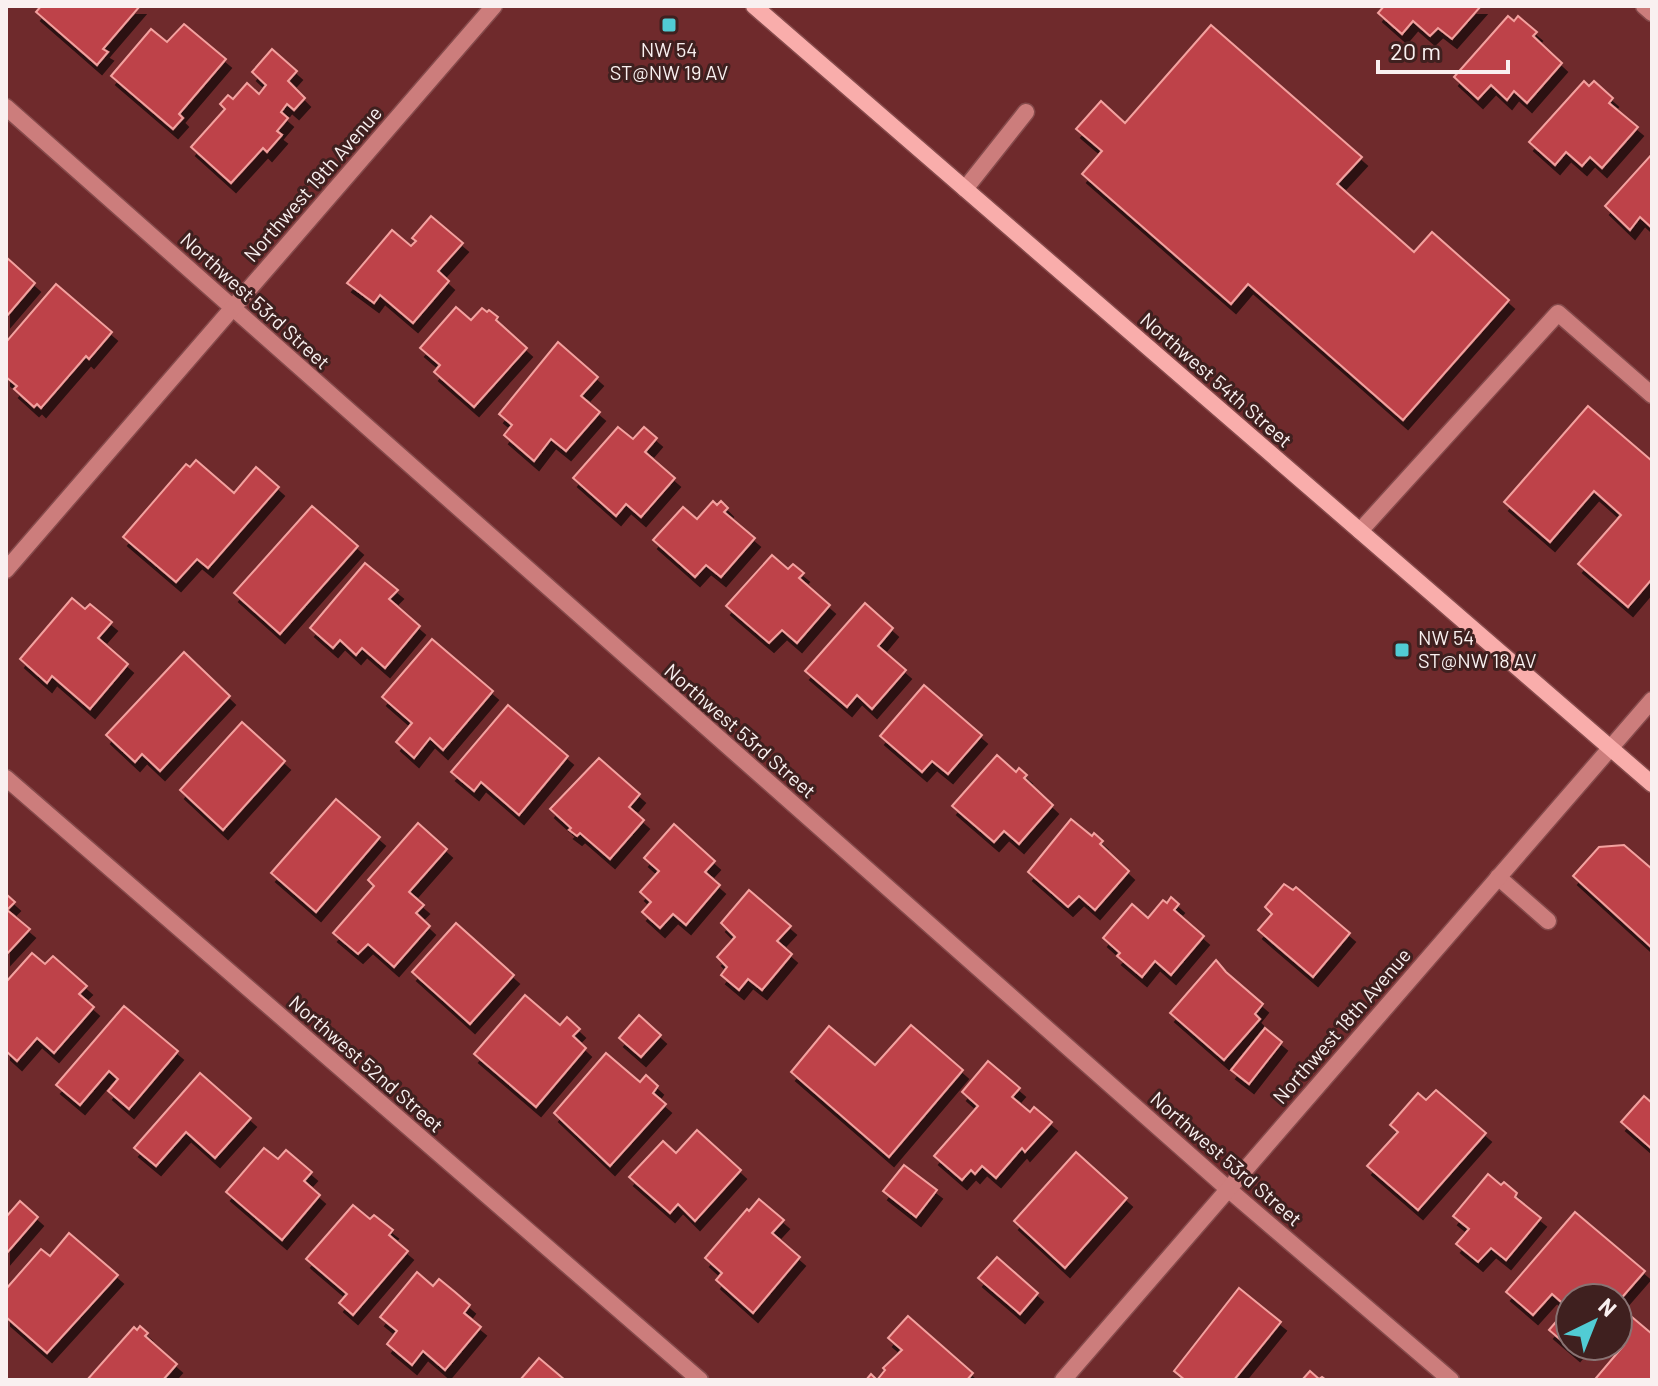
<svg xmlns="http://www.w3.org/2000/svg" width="1658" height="1386" font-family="Barlow,sans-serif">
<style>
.building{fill:#be4349;stroke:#f3a19f;stroke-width:2;filter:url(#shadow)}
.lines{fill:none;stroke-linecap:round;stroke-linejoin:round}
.lane-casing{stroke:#854a4b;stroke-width:19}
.street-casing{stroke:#854a4b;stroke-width:19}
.secondary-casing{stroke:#854a4b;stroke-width:19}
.lane{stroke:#cc7d7c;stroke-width:16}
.street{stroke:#cc7d7c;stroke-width:16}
.secondary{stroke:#f9adab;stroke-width:16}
.poi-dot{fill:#51ccd4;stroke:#3f201f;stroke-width:3}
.labels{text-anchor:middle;stroke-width:6;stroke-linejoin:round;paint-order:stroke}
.poi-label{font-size:20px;fill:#f9f0f0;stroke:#3f201f}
.street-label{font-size:20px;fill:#f9f0f0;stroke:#3f201f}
</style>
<defs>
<filter id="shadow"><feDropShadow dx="5" dy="9" stdDeviation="0" flood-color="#0009"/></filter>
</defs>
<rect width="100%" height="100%" fill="#6f2a2c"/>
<g class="building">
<polygon points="41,6 140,6 103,49 108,52 97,65 36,12"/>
<polygon points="1384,6 1481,6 1452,39 1438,28 1430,36 1413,21 1402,34 1378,13"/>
<polygon points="1508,16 1514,21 1518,16 1537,32 1533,36 1562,63 1527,103 1514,91 1507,100 1491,85 1478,99 1454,77"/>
<polygon points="184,24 226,59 179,114 183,118 173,129 111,76 151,29 167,42"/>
<polygon points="1211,25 1362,157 1337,184 1414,252 1432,232 1509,300 1403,420 1248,284 1231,304 1082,174 1102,151 1076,129 1101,101 1125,123"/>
<polygon points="272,49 297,71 288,81 305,98 294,110 287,104 281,112 288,118 277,131 282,135 267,152 263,148 231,183 191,147 225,109 220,104 228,95 233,99 247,83 259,94 266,85 252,72"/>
<polygon points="1584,81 1589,86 1594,81 1613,98 1609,103 1638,127 1602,168 1590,157 1582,166 1566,152 1555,165 1529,142"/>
<polygon points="1652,154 1652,228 1640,217 1630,230 1605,206"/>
<polygon points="431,216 463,243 438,271 449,281 413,323 380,295 374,303 347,283 392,230 411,246 416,241 412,238"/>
<polygon points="6,257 35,283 6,317"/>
<polygon points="56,284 112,332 89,359 86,356 41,408 37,404 34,407 14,389 17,386 6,377 6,342"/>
<polygon points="456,307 471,320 482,308 487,312 489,310 498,317 496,320 527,348 474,407 434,372 440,365 420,348"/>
<polygon points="558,342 598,377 581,396 600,412 566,451 551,439 534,461 504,435 512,425 499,414"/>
<polygon points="1588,406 1652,461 1652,579 1628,607 1578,564 1621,515 1594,491 1550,542 1504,502"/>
<polygon points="618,427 633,439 644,427 657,438 645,452 675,478 641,517 626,504 616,516 573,478"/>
<polygon points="196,460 234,493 256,467 279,487 208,568 197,559 176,582 123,537 186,464 190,467"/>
<polygon points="713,501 717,505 721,501 728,508 724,512 755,538 721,577 706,565 695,577 653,540 683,507 697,519"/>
<polygon points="312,506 358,546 280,634 234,593"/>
<polygon points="772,555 788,569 793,564 804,573 799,578 830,605 797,643 782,630 769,643 726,606"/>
<polygon points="365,563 398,590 389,599 420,626 385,668 362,648 356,655 340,640 333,648 310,628"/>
<polygon points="72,598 85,609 90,604 112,622 98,638 128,664 90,709 52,676 47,683 20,659"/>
<polygon points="865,603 893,628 878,646 906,670 872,709 857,695 847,707 805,671"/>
<polygon points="432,639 493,691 443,750 430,738 414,758 396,742 412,723 382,697"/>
<polygon points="184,652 230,696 160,771 142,754 135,762 106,735"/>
<polygon points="924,685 982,735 948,774 932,761 922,772 880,736"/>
<polygon points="508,705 568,756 519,815 481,782 474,791 451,772"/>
<polygon points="242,722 285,761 223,830 180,790"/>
<polygon points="997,755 1016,772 1019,768 1027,775 1024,778 1053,805 1019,844 1004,831 994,842 952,806"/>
<polygon points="599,758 640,794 629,807 644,820 610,859 580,833 577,836 569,830 571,828 550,809"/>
<polygon points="336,799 380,837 316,912 271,873"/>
<polygon points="1071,819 1092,836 1094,833 1103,841 1100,844 1129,871 1095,910 1079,896 1068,907 1028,872"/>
<polygon points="418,823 447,849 409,892 424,905 416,913 430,926 394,967 368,944 358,954 333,933 374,886 368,880"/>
<polygon points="674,824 715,861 705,872 720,885 686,925 673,914 660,928 642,912 651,902 640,892 659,871 644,858"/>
<polygon points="1624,845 1652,869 1652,948 1573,876 1599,847"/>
<polygon points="1284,884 1293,890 1296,887 1350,933 1313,977 1258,930 1272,914 1265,907"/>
<polygon points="749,890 791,926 777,941 792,954 762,990 748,979 739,990 721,975 727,967 717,957 735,937 721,923"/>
<polygon points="6,894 15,902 7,910 30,929 6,955"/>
<polygon points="1171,897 1179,904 1174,910 1204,936 1171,975 1155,961 1142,977 1117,956 1120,953 1103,938 1132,904 1148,918 1163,900 1167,903"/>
<polygon points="456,923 514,975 470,1024 412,972"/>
<polygon points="32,953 45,964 53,956 87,986 79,994 94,1007 54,1053 37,1038 17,1061 6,1051 6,982"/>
<polygon points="1216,960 1226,972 1263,1004 1255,1014 1260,1019 1224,1060 1170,1013"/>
<polygon points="525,995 560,1025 567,1017 580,1029 573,1036 586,1048 536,1107 474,1054"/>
<polygon points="124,1006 178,1051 129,1109 108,1091 118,1079 109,1071 80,1105 56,1085"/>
<polygon points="639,1015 661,1035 641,1057 619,1038"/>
<polygon points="911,1025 963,1070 889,1157 791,1072 829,1026 875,1065"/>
<polygon points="1265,1028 1282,1042 1249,1084 1231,1070"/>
<polygon points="606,1053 640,1082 646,1075 658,1086 653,1093 666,1104 610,1166 554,1113"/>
<polygon points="988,1061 1020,1088 1012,1097 1030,1112 1034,1107 1052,1122 1025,1152 1022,1148 996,1178 982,1166 975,1174 971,1170 962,1180 934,1156 978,1106 962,1092"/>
<polygon points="200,1073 251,1118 215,1158 186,1132 156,1166 134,1148"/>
<polygon points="1436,1090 1486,1133 1418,1210 1367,1166 1398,1132 1390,1125 1418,1093 1426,1100"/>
<polygon points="1644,1096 1652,1103 1652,1149 1621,1122"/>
<polygon points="697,1130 741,1170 695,1221 678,1204 670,1213 629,1177 663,1141 676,1153"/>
<polygon points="264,1148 278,1159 286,1150 312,1172 304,1181 320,1195 282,1240 226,1192"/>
<polygon points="1076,1152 1127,1198 1065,1268 1014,1221"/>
<polygon points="904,1165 937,1190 916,1217 883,1191"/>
<polygon points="1488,1174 1501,1185 1504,1182 1517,1193 1515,1197 1541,1218 1506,1260 1491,1248 1478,1262 1456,1244 1469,1229 1453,1216"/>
<polygon points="759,1199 784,1220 772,1233 800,1257 753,1313 716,1280 722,1273 705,1258 747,1209 749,1211"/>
<polygon points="20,1201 38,1217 6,1254 6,1217"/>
<polygon points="353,1205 370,1219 374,1215 393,1230 389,1235 408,1251 353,1315 339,1303 347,1294 306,1259"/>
<polygon points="1575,1212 1645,1271 1618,1302 1618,1298 1570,1298 1570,1346 1580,1346 1575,1352 1549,1330 1568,1308 1552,1294 1533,1315 1506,1292"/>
<polygon points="69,1233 118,1275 47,1353 6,1317 6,1289 41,1249 50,1256"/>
<polygon points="997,1257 1038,1293 1020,1314 978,1278"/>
<polygon points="417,1272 433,1286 439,1279 455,1292 470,1305 464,1313 481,1327 445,1370 423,1351 412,1365 387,1344 397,1331 380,1317"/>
<polygon points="1239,1288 1281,1322 1234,1380 1185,1380 1174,1371"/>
<polygon points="1626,1312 1652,1334 1652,1380 1599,1380 1596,1378 1624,1345 1618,1340 1618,1321"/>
<polygon points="908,1316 973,1373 967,1380 866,1380 871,1374 877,1380 885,1370 883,1368 902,1350 888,1338"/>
<polygon points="140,1326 148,1333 145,1336 177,1364 163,1380 87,1380 134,1327 137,1330"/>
<polygon points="539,1358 565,1380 520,1380"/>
<polygon points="1310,1371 1319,1379 1322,1377 1326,1380 1302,1380"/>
</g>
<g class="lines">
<g class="lane-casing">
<g id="lane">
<polyline points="965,189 1026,112"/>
<polyline points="1360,531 1558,313 1652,395"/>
<polyline points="1498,877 1548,921"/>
</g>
</g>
<g class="street-casing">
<g id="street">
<polyline points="1644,6 1652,13"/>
<polyline points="6,107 1228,1189 1451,1380"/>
<polyline points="6,570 494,6"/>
<polyline points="6,778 700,1380"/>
<polyline points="1063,1380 1652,700"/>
</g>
</g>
<g class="secondary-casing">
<polyline id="secondary" points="754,6 1652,784"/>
</g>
<use href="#lane" class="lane"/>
<use href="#street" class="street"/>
<use href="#secondary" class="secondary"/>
</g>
<g class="poi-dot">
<rect x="661" y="17" width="16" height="16" rx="4"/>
<rect x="1394" y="642" width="16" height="16" rx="4"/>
</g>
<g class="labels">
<g class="poi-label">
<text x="669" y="57">NW 54<tspan x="669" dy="23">ST@NW 19 AV</tspan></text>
<text x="1418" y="645" text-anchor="start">NW 54<tspan x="1418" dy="23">ST@NW 18 AV</tspan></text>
</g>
<g class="street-label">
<text transform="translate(313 184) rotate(-49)" y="7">Northwest 19th Avenue</text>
<text transform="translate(255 301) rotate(42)" y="7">Northwest 53rd Street</text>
<text transform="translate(1216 380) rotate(41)" y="7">Northwest 54th Street</text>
<text transform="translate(740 731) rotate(41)" y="7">Northwest 53rd Street</text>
<text transform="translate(1342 1026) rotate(-49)" y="7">Northwest 18th Avenue</text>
<text transform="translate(366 1064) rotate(41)" y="7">Northwest 52nd Street</text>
<text transform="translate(1226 1159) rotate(41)" y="7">Northwest 53rd Street</text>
</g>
</g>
<rect width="1658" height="1386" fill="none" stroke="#f9f0f0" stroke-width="16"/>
<g transform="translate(1594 1322) rotate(43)"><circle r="38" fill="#3f201f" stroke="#897373" stroke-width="2"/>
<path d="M0-6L14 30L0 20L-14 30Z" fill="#51ccd4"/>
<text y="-12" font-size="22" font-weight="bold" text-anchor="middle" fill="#f9f0f0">N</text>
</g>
<path d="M1378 60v12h130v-12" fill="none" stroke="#f9f0f0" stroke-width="4"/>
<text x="1390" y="60" font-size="24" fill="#f9f0f0" stroke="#3f201f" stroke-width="6" paint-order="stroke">20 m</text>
</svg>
